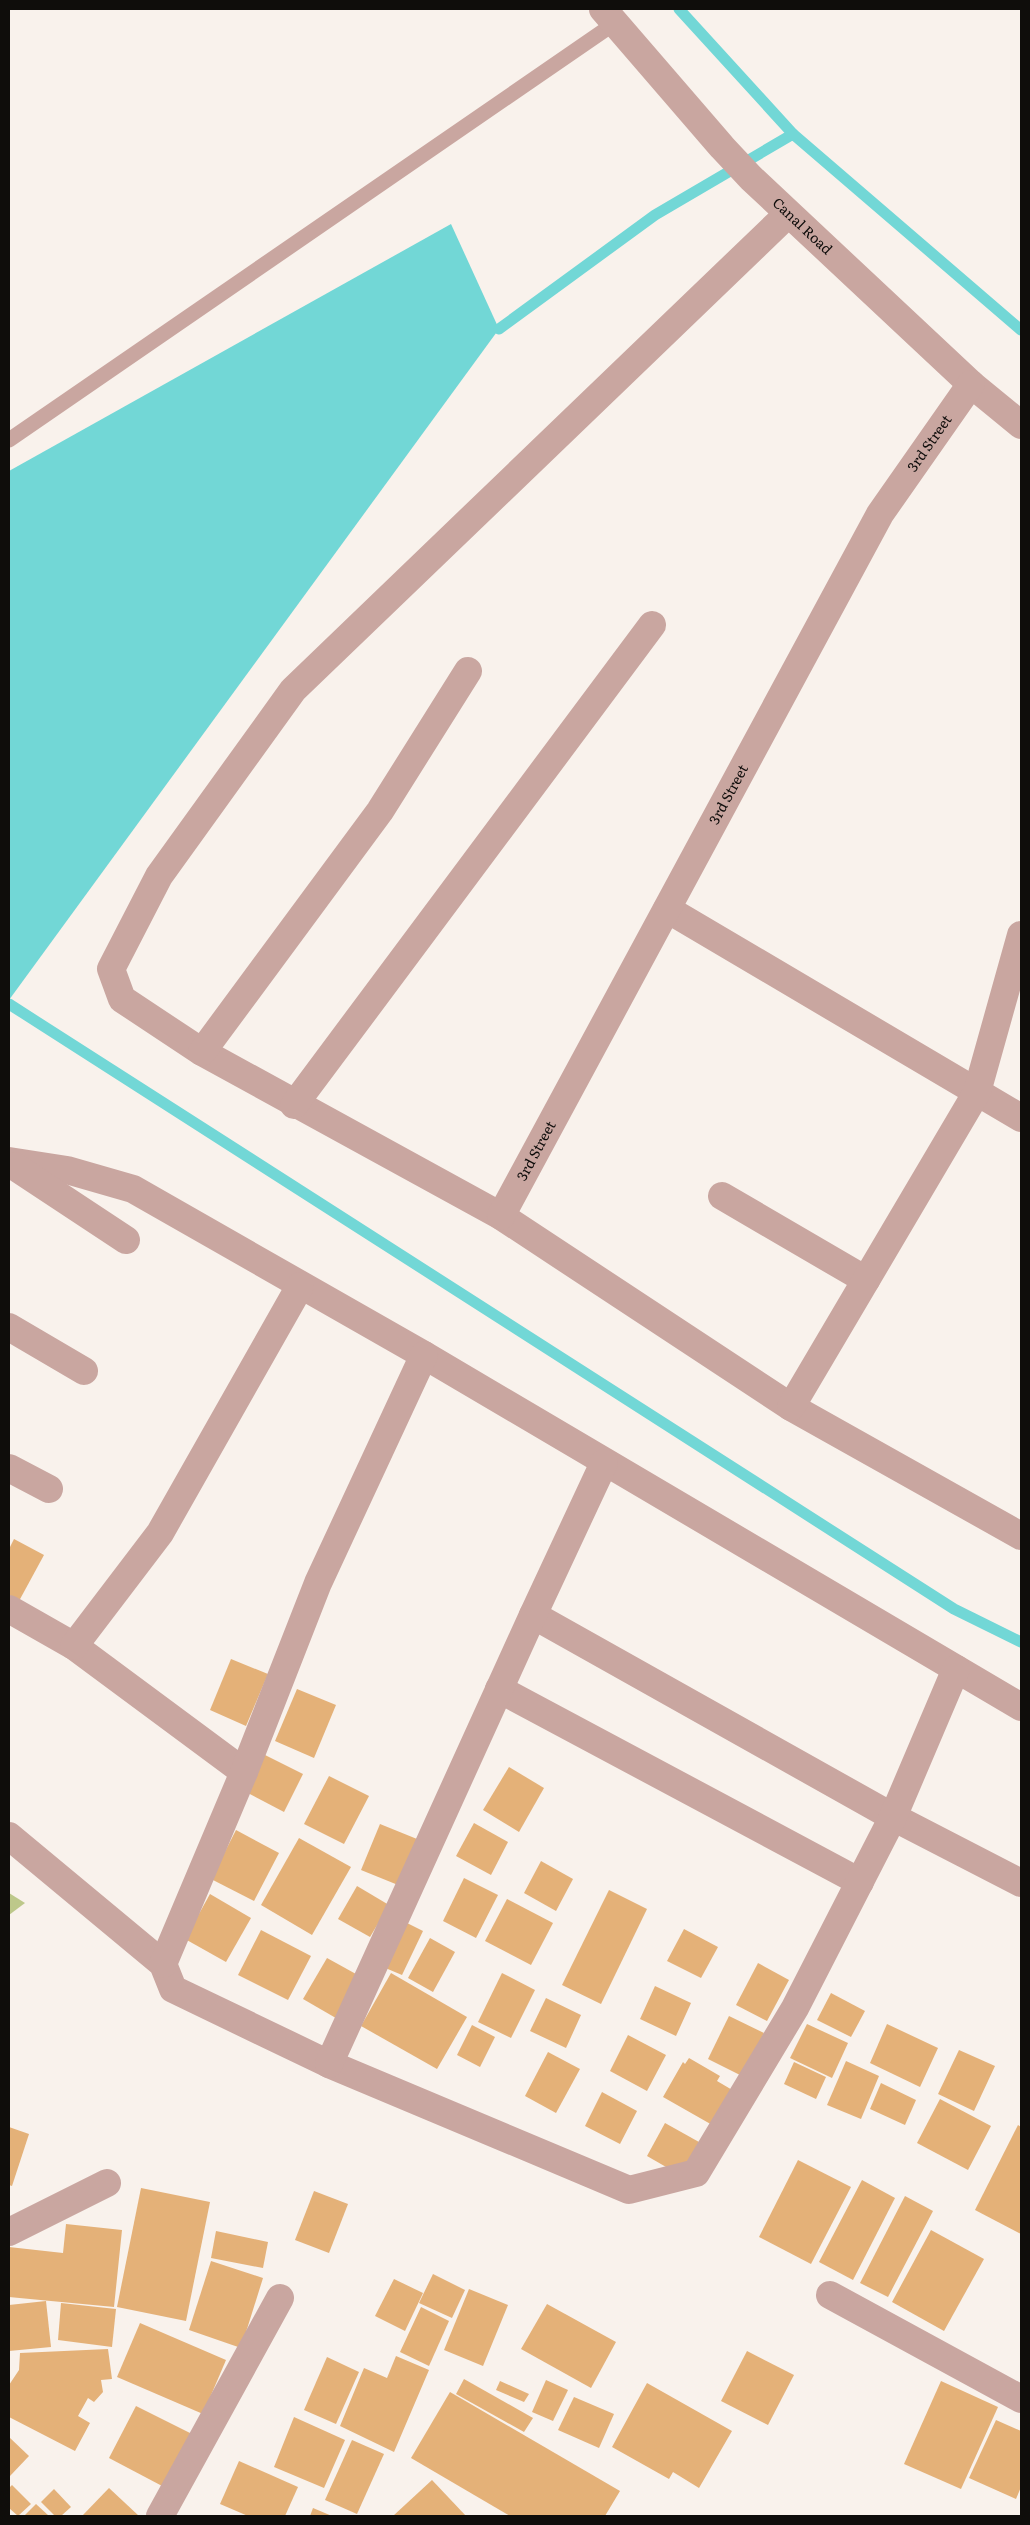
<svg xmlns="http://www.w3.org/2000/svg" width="1030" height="2525" font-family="Literata,serif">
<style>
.green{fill:#bdc88a}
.water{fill:#72d7d6}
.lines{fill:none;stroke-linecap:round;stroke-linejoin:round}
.stream{stroke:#72d7d6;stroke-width:11}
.building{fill:#e4b178}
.service{stroke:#c9a6a0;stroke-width:15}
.minor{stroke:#c9a6a0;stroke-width:28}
.labels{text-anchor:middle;stroke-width:4;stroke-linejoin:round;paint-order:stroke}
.street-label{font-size:14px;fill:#0f0d0b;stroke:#fff}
</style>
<rect width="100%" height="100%" fill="#f9f2ec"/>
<polygon class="green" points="9,1893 25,1903 9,1915"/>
<polygon class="water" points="451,224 499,329 9,1000 9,471"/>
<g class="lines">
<g class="stream">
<polyline points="679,9 793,134"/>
<polyline points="499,329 655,215 793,134 1021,330"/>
<polyline points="9,1004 954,1609 1021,1642"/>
</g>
</g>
<g class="building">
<polygon points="14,1539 44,1555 19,1601 9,1595 9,1549"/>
<polygon points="231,1659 268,1674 246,1726 210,1710"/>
<polygon points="297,1689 336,1705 314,1758 275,1741"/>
<polygon points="265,1755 303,1774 284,1812 246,1792"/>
<polygon points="509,1767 544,1788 519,1832 483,1810"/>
<polygon points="329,1776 369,1796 344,1844 304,1824"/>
<polygon points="474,1823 508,1842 491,1875 456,1856"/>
<polygon points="380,1824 417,1839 398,1885 361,1870"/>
<polygon points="236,1830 279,1853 254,1901 211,1879"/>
<polygon points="299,1838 351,1867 312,1935 261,1905"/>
<polygon points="541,1861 573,1879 556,1911 524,1893"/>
<polygon points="464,1878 498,1895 476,1938 443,1921"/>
<polygon points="357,1886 389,1905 370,1937 338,1919"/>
<polygon points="609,1890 647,1909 601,2004 562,1985"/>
<polygon points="210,1894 251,1918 226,1962 185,1939"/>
<polygon points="507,1899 553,1923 531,1965 485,1941"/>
<polygon points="405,1922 423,1931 402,1975 383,1967"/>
<polygon points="684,1929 718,1947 701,1978 667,1961"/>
<polygon points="261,1930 311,1956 288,2000 238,1975"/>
<polygon points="430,1938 455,1952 433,1992 408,1978"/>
<polygon points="327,1958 365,1979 341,2021 303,1999"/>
<polygon points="758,1963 789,1980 767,2021 736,2005"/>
<polygon points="391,1973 467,2017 437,2069 361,2026"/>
<polygon points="502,1973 535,1990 511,2038 478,2022"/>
<polygon points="655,1986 691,2003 676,2036 640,2019"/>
<polygon points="831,1993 865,2011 851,2037 817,2020"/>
<polygon points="546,1998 581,2015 566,2048 530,2031"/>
<polygon points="729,2016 764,2033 742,2076 708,2059"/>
<polygon points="807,2024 848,2043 832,2078 790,2058"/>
<polygon points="887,2024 938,2048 920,2087 870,2063"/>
<polygon points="472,2025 495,2037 480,2067 457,2055"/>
<polygon points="628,2035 666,2055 647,2091 610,2071"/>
<polygon points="959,2050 995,2066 974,2111 938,2094"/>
<polygon points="548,2052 580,2069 556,2113 525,2096"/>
<polygon points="689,2058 720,2076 717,2081 734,2091 714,2126 663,2097 683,2062 685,2064"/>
<polygon points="846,2061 879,2076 861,2119 827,2105"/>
<polygon points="794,2062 826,2077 816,2099 784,2084"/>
<polygon points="881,2083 916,2100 905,2125 870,2109"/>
<polygon points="602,2092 637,2111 620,2144 585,2126"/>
<polygon points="940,2099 991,2126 968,2170 917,2143"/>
<polygon points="665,2123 699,2142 680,2175 647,2156"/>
<polygon points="1018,2125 1021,2127 1021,2234 975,2210"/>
<polygon points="9,2127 29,2134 12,2186 9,2185"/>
<polygon points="798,2160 851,2187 811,2264 759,2237"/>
<polygon points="862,2180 895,2198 853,2280 819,2262"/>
<polygon points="141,2188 210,2202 186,2321 117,2307"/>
<polygon points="314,2191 348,2204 329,2253 295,2240"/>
<polygon points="905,2196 933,2211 888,2297 860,2283"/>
<polygon points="66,2224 122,2230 114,2307 9,2297 9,2247 63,2253"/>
<polygon points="931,2230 984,2259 944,2331 892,2302"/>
<polygon points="216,2231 268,2242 263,2268 211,2258"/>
<polygon points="211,2261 263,2278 241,2348 189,2330"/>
<polygon points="433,2274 465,2290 452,2318 419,2303"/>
<polygon points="394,2279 423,2293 405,2331 375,2316"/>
<polygon points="469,2289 508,2305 483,2366 444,2350"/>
<polygon points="46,2301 51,2347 9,2351 9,2305"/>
<polygon points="61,2303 116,2309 112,2347 58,2340"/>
<polygon points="547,2304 616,2342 591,2388 521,2349"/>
<polygon points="421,2307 449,2321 429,2366 400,2352"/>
<polygon points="140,2323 226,2360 203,2414 117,2377"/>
<polygon points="108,2349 112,2379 101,2380 103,2392 94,2402 88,2398 78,2416 90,2423 75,2451 9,2417 9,2385 19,2370 20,2353"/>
<polygon points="747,2351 794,2375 768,2425 721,2401"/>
<polygon points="396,2356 429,2370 394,2452 340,2426 364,2368 387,2378"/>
<polygon points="327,2357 359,2372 336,2424 304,2410"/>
<polygon points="464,2379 533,2418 524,2432 456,2394"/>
<polygon points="546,2380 568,2390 553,2421 532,2412"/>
<polygon points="500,2381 529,2394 524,2402 496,2390"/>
<polygon points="941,2381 998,2407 961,2489 904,2464"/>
<polygon points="647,2383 732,2431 699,2488 673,2472 669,2479 612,2447"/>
<polygon points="450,2392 620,2491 605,2516 510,2516 411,2458"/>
<polygon points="574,2397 614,2414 599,2448 558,2430"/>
<polygon points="136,2406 192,2434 164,2487 109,2458"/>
<polygon points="294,2417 345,2440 324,2488 274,2467"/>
<polygon points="996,2420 1021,2431 1021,2487 1016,2499 969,2478"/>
<polygon points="9,2437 29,2456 10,2476 9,2475"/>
<polygon points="352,2440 384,2454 357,2514 325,2500"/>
<polygon points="239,2461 298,2487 285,2516 248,2516 220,2504"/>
<polygon points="432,2480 466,2516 393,2516"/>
<polygon points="12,2485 31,2504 18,2516 9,2508 9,2488"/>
<polygon points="109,2488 139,2516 82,2516"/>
<polygon points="54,2489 71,2507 61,2516 55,2516 41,2502"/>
<polygon points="36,2504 49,2516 24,2516"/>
<polygon points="313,2508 332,2516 310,2516"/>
</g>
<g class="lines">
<polyline class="service" points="9,440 615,23"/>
<g class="minor">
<path id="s1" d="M603,9L722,147L751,178L971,384L1021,425"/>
<polyline points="788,214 293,690 159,876 111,969 122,999 202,1052 501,1216 791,1407 1021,1536"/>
<polyline points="667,909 1021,1118"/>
<polyline points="202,1052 380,811 468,671"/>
<polyline points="294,1105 652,625"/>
<polyline points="9,1161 67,1170 133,1189 424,1355 1021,1707"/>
<polyline points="14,1166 126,1240"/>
<polyline points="722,1196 866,1280"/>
<path id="s2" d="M501,1216L880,514L971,384"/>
<polyline points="9,1327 84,1371"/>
<polyline points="791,1407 977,1092 1021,935"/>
<polyline points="9,1468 49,1489"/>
<polyline points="9,1609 74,1646 244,1772"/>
<polyline points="533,1615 893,1817 1021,1883"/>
<polyline points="74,1646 160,1533 300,1286"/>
<polyline points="499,1689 860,1882"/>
<polyline points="9,1836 163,1964 173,1989 329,2064 629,2190 696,2173 795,2008 893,1817 956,1669"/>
<polyline points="163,1964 244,1772 318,1583 424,1355"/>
<polyline points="329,2064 533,1615 604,1463"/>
<polyline points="9,2232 107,2183"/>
<polyline points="830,2295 1021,2399"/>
<polyline points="160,2516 280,2298"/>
</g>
</g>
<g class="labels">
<g class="street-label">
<text dy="5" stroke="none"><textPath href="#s1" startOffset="295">Canal Road</textPath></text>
<text dy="5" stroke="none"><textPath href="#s2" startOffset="884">3rd Street</textPath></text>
<text dy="5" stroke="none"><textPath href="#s2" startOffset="479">3rd Street</textPath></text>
<text dy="5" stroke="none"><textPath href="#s2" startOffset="74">3rd Street</textPath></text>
</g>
</g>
<rect width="1030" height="2525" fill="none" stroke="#0f0d0b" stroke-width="20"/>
</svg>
